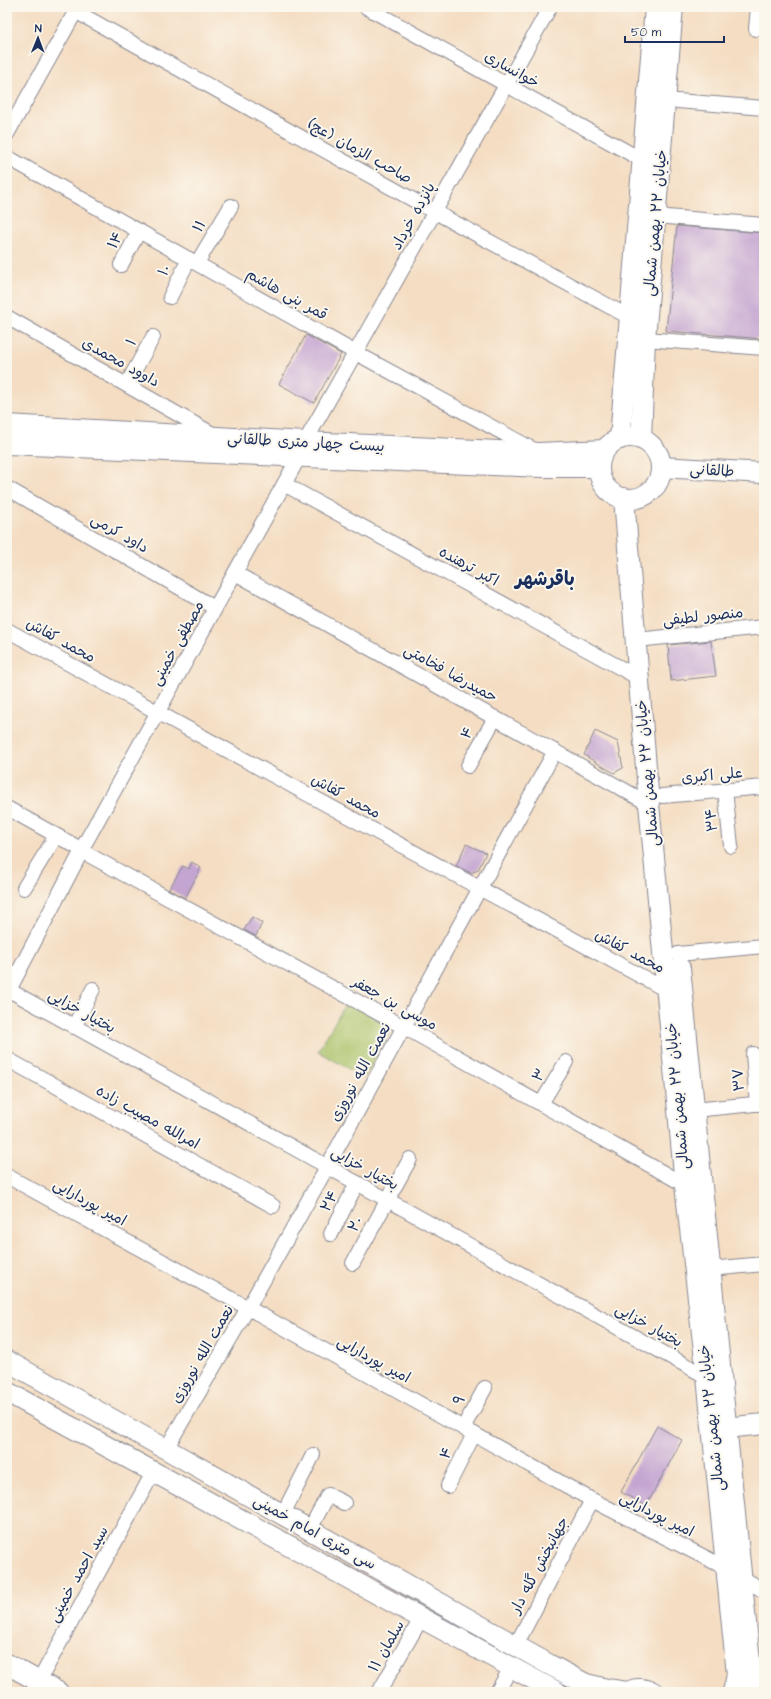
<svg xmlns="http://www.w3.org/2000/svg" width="771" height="1699" font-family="'Architects Daughter','Playpen Sans Arabic',sans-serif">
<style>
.green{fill:#a9c166;stroke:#627862}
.building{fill:#c4a5d1}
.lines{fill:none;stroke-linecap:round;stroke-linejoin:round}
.street-casing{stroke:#888690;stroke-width:16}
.secondary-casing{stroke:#888690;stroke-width:22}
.street{stroke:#fff;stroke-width:14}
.secondary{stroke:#fff;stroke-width:20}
.labels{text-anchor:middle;stroke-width:4;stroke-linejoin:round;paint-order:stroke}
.street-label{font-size:15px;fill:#1b2f5e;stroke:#fbf7ec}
.district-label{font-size:19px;font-weight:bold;fill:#1b2f5e;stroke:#fbf7ec}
</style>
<rect width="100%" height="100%" fill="#fbf7ec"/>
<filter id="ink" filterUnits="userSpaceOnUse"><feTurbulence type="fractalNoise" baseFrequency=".025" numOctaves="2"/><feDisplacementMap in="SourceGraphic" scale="8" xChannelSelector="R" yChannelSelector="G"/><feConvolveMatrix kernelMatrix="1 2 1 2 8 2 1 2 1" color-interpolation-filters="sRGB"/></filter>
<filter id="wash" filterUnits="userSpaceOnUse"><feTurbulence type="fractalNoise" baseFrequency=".012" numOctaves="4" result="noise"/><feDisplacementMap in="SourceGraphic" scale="16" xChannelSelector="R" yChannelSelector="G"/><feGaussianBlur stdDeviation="0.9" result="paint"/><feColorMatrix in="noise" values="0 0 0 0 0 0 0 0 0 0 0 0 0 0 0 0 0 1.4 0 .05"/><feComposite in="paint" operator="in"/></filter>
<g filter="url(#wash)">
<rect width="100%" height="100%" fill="#f4ddc2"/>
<polygon class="green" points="347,1001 393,1028 364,1078 318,1051"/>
<g id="blocks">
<g class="building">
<polygon points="677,226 764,233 764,339 666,331"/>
<polygon points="306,335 341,354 314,403 279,384"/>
<polygon points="711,641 716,676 671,681 668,645"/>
<polygon points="595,731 618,742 623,768 614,773 584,755"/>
<polygon points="466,844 486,853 478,870 471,873 456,866"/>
<polygon points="192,862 201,868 185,898 169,889 183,866 189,869"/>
<polygon points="252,917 262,923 256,936 244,930"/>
<polygon points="657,1426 682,1440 646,1506 621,1492"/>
</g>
</g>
</g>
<g filter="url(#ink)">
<use href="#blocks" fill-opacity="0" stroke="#888690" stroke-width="1"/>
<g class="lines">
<g class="street-casing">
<g id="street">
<polyline points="366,7 642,160"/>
<polyline points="75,11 435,212 629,317"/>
<polyline points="756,29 758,7"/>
<polyline points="665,100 764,108"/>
<polyline points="7,134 78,7"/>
<polyline points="7,157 356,353 536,451"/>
<polyline points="655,216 764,225"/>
<polyline points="197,263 231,206"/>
<polyline points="121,265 139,231"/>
<polyline points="170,297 189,259"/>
<polyline points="7,317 216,436"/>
<polyline points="645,339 764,348"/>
<polyline points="127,384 153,337"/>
<polyline points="305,442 550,7"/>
<polyline points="284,484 639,678"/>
<polyline points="7,488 215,608"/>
<polyline points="235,573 649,804"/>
<polyline points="7,630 668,991"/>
<polyline points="646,639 764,627"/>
<polyline points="468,766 495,718"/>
<polyline points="725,790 731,846"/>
<polyline points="662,796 764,787"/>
<polyline points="7,808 77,847"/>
<polyline points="84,845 299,457"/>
<polyline points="87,854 404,1027 685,1185"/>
<polyline points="24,888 56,836"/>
<polyline points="678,954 764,946"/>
<polyline points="7,989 707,1377"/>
<polyline points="7,994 79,856"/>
<polyline points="74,1027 93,989"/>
<polyline points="753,1054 757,1104"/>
<polyline points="7,1059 273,1206"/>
<polyline points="541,1104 566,1062"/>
<polyline points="694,1110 764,1103"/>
<polyline points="7,1176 281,1326 592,1500 726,1568"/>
<polyline points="331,1234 357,1183"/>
<polyline points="353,1263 410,1159"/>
<polyline points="710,1269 764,1264"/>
<polyline points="463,1428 485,1388"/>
<polyline points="166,1449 248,1308 327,1167 555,751"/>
<polyline points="448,1486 474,1434"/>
<polyline points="283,1514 313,1455"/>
<polyline points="310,1529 328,1495 344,1503"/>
<polyline points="741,1577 764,1591"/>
<polyline points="516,1645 592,1500"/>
<polyline points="33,1692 154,1471"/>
<polyline points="379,1692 422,1617"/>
<polyline points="497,1692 512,1666"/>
</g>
</g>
<g class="secondary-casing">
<g id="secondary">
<polyline points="7,425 305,442 539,453 605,450"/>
<circle cx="630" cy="468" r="31"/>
<polyline points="620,439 655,7"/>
<polyline points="641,439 645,339 673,7"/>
<polyline points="7,444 541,467 599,467"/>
<polyline points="661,467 764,473"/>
<polyline points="624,498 649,804 685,1185 707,1377 737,1675 733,1692"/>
<polyline points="680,968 753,1692"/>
<polyline points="7,1361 166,1449 550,1665 586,1684 607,1689 627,1692"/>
<polyline points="7,1392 557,1692"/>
<polyline points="726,1428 764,1424"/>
<polyline points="7,1664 58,1692"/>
<path d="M629,1692C635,1687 646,1689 653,1692"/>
</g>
</g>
<use href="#street" class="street"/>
<use href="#secondary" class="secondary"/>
</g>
</g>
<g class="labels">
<g class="street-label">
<text transform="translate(512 69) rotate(29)" y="5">خوانساری</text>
<text transform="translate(360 151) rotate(29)" y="5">صاحب الزمان (عج)</text>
<text transform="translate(413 216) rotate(-61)" y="5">پانزده خرداد</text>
<text transform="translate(655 223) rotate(-85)" y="5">خیابان ۲۲ بهمن شمالی</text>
<text transform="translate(199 226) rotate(-59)" y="5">۱۱</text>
<text transform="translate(115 240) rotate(-62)" y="5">۱۴</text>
<text transform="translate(164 270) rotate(-63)" y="5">۱۰</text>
<text transform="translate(287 294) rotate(29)" y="5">قمر بنی هاشم</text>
<text transform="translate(131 342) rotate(-61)" y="5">۱</text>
<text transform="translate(121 362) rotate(29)" y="5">داوود محمدی</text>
<text transform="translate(306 442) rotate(3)" y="5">بیست چهار متری طالقانی</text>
<text transform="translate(712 470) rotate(3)" y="5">طالقانی</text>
<text transform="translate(120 533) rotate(30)" y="5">داود کرمی</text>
<text transform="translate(469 566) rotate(29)" y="5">اکبر ترهنده</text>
<text transform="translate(703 616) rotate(-6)" y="5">منصور لطیفی</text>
<text transform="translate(61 640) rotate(29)" y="5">محمد کفاش</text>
<text transform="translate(177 643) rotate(-61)" y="5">مصطفی خمینی</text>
<text transform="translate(451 673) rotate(29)" y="5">حمیدرضا فخامتی</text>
<text transform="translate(467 733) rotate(-60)" y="5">۴</text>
<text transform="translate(647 773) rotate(-95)" y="5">خیابان ۲۲ بهمن شمالی</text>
<text transform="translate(712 775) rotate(-5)" y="5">علی اکبری</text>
<text transform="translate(346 796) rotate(29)" y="5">محمد کفاش</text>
<text transform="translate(711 820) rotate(-96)" y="5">۳۴</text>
<text transform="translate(630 951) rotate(28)" y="5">محمد کفاش</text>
<text transform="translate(395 1003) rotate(29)" y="5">موسی بن جعفر</text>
<text transform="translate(82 1011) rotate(29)" y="5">بختیار خزایی</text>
<text transform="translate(360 1072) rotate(-61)" y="5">نعمت الله نوروزی</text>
<text transform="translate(539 1075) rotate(-59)" y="5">۳</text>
<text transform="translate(738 1080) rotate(-95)" y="5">۳۷</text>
<text transform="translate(677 1096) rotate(-95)" y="5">خیابان ۲۲ بهمن شمالی</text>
<text transform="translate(148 1117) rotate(29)" y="5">امرالله مصیب زاده</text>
<text transform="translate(365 1168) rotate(29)" y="5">بختیار خزایی</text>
<text transform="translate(329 1201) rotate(-62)" y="5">۲۴</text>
<text transform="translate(90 1202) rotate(29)" y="5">امیر پوردارایی</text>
<text transform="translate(355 1224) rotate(-62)" y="5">۲۰</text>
<text transform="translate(649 1325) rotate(29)" y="5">بختیار خزایی</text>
<text transform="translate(202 1354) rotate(-60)" y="5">نعمت الله نوروزی</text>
<text transform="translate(374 1359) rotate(29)" y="5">امیر پوردارایی</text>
<text transform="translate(459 1400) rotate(-61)" y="5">۹</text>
<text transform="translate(711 1418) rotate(-96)" y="5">خیابان ۲۲ بهمن شمالی</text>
<text transform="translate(446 1453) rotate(-64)" y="5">۴</text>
<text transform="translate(657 1514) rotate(27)" y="5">امیر پوردارایی</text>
<text transform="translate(315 1532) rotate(29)" y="5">سی متری امام خمینی</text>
<text transform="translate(539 1565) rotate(-62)" y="5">جهانبخش گله دار</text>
<text transform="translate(78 1574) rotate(-61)" y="5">سید احمد خمینی</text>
<text transform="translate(386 1646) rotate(-60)" y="5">سلمان ۱۱</text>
</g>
<g class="district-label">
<text x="545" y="585">باقرشهر</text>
</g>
</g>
<rect width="771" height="1699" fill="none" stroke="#fbf7ec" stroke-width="24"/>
<g transform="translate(38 38) rotate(1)" stroke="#fbf7ec" stroke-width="3" paint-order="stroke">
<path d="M0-3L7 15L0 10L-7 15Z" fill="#1b2f5e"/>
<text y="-6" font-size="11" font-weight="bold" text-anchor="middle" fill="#1b2f5e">N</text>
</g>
<path d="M625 36v6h99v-6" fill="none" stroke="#1b2f5e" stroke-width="2"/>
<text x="631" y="36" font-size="12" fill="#1b2f5e" stroke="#fbf7ec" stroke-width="3" paint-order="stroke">50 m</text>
</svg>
